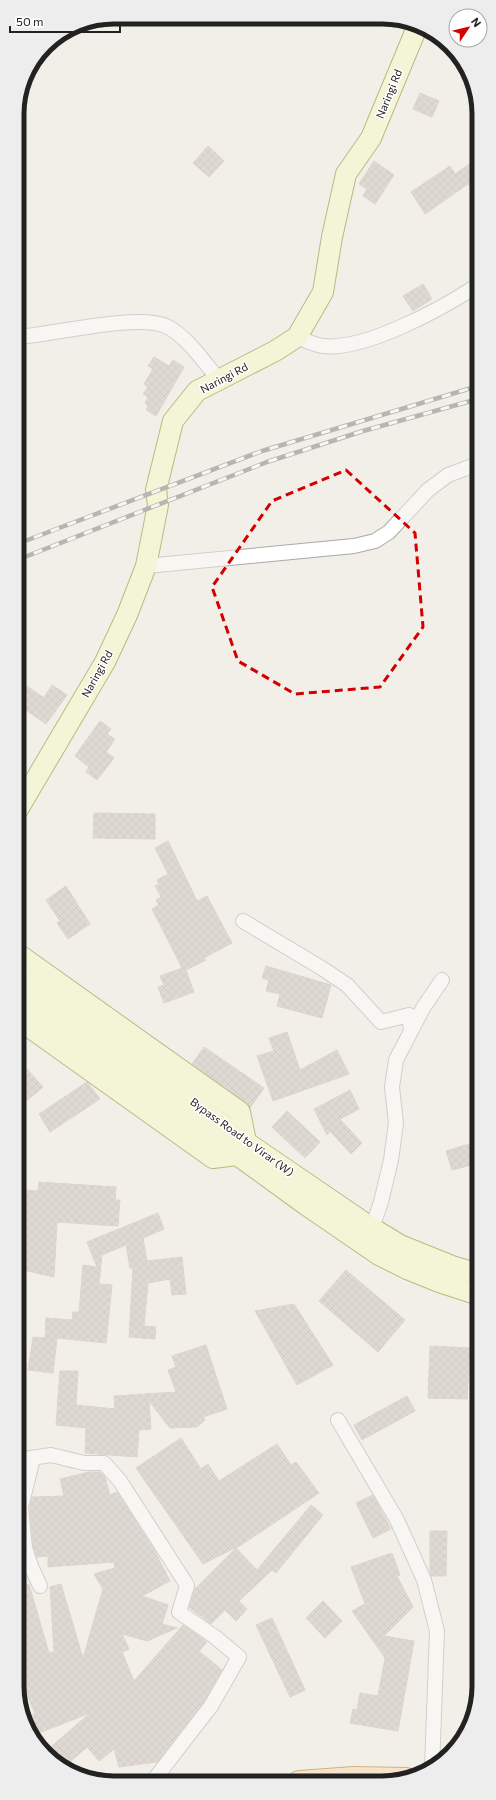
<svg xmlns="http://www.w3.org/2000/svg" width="496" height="1800" font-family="Commissioner,sans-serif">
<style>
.building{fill:url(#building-cross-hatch);stroke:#c4b6ab}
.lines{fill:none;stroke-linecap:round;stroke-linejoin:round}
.street-casing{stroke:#a9a9a9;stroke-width:16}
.secondary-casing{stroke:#707d05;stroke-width:22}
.primary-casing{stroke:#a06b00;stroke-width:24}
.street{stroke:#fff;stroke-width:14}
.secondary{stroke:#f7fabf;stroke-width:20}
.primary{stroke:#fcd6a4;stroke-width:22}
.rail-casing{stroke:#707070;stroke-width:4.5}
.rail{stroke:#fff;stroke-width:3;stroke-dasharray:9;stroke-linecap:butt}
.marked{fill:none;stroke:#d40000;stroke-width:3;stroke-dasharray:8 5;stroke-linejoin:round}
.labels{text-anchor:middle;stroke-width:3;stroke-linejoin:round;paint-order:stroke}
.street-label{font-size:11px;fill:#222;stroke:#fff}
.rim{fill:none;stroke:#222;stroke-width:5}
</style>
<defs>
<pattern id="building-cross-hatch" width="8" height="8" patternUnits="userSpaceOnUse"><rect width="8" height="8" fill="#c7bfb8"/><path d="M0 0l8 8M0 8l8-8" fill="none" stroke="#aba49e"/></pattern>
</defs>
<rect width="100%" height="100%" fill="#f2efe9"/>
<g class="building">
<polygon points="420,93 439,101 432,117 413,109"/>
<polygon points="208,146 224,161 209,177 193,163"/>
<polygon points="478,158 478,183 471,188 468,184 425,214 411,192 450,166 455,174"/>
<polygon points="374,161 394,175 375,204 363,196 367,189 359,184"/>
<polygon points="423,284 432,299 413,311 403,296"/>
<polygon points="154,357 169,366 173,360 184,367 156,416 146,410 148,405 145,403 148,397 143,394 148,387 144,384 153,369 148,366"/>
<polygon points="17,679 44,698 52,685 67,695 46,724 17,704"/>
<polygon points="100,721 111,729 107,734 115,739 106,752 114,758 97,780 86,772 89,767 75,756"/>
<polygon points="94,813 155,814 155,839 93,838"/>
<polygon points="168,841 197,901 207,896 232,943 204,958 206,960 186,970 194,992 164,1003 158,987 164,985 160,976 182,968 152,909 159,905 156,900 161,897 155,886 159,884 157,880 168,874 155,848"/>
<polygon points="66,886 90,924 68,939 57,923 60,921 46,900"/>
<polygon points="266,966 331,985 322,1018 277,1006 280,994 266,991 269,980 262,978"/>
<polygon points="287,1032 300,1070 337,1050 349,1074 273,1101 257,1056 274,1051 269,1038"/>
<polygon points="204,1047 264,1088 250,1108 247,1103 192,1064"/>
<polygon points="27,1069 43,1087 18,1108 18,1078"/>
<polygon points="87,1082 100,1099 50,1132 39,1114"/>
<polygon points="350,1090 359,1109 340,1119 362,1143 351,1154 330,1131 327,1135 314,1109"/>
<polygon points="287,1111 320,1142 305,1158 272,1127"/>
<polygon points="476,1142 479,1163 452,1170 446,1151"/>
<polygon points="39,1182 116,1187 115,1200 120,1200 118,1226 57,1222 54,1277 18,1269 18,1247 23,1247 27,1190 38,1191"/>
<polygon points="158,1213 164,1229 143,1238 147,1261 182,1257 186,1294 172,1295 170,1279 148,1283 144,1326 156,1327 155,1339 129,1337 133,1268 130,1268 126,1245 102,1255 99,1284 112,1285 106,1343 57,1338 53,1373 28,1370 33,1337 45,1338 46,1318 72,1320 73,1312 79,1312 83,1265 97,1267 87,1242"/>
<polygon points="346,1270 405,1320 378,1352 319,1301"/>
<polygon points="294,1304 333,1365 297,1385 255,1311"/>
<polygon points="206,1345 227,1409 203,1417 205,1420 197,1427 170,1428 149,1401 151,1429 139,1430 137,1457 85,1453 86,1428 56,1425 60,1371 78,1371 76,1405 115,1409 114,1396 176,1392 168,1370 176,1367 172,1356"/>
<polygon points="430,1346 470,1348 467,1399 428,1398"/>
<polygon points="407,1396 415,1411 362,1440 354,1425"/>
<polygon points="181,1438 201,1469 208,1464 219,1481 277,1444 291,1465 296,1462 319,1493 241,1545 203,1564 136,1468"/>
<polygon points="89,1472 100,1472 105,1477 110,1495 117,1492 153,1548 170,1581 142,1596 168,1605 162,1624 177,1628 147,1641 122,1634 129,1649 122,1652 134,1681 183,1625 207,1642 199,1651 222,1670 204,1701 157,1762 119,1767 114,1749 99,1761 87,1747 63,1768 44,1753 90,1713 34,1735 28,1717 35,1714 26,1692 22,1693 18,1683 18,1587 29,1584 49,1653 54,1652 50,1587 61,1584 83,1658 103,1589 94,1574 115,1568 114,1562 48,1567 48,1556 37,1557 33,1546 30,1508 32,1497 64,1496 60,1479"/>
<polygon points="373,1495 391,1529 373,1538 356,1503"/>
<polygon points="311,1505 323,1515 276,1573 272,1570 239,1601 247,1609 236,1621 225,1610 211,1624 189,1607 195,1589 236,1548 257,1570"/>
<polygon points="430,1531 447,1531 446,1576 431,1576 430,1572"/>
<polygon points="392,1553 400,1575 397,1576 413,1607 384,1636 414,1641 398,1731 350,1723 353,1709 357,1710 360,1693 378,1696 385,1658 352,1611 365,1604 351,1567"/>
<polygon points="323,1601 342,1621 325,1638 306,1618"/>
<polygon points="272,1618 305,1690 290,1697 256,1625"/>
</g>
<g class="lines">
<g class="street-casing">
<g id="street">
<polyline points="17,250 18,249"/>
<path d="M17,337C52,335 140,312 168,327C187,337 205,363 219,380"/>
<path d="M297,337C305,340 314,345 323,346C365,351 443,308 478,285"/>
<polyline points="146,566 354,546 375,541 389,532 428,490 448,475 478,464"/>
<polyline points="243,921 320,967 347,985 381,1022 409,1015 411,1030"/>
<polyline points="372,1228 381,1202 391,1160 396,1123 392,1087 396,1060 423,1008 442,980"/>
<polyline points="338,1420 397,1520 424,1580 437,1631 432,1768"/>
<polyline points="33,1458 21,1507 25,1548 31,1566 40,1586"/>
<polyline points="18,1460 51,1455 84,1463 104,1463 120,1481 185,1582 187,1586 179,1612 215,1637 239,1657 211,1706 153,1781"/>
</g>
</g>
<g class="secondary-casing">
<g id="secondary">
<polyline points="17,811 105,662 127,615 146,566 158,505 156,490 173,421 197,391 275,351 297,337 323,292 332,237 346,174 371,138 418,25"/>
<polyline points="18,954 240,1112 246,1142"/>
<polyline points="18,978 153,1072 246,1142 372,1228 400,1245 452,1266 479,1274"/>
<polyline points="18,1001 109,1062 306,1205 379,1255 407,1269 439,1282 479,1295"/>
<polyline points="18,1019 213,1158 237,1155"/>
</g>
</g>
<g class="primary-casing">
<polyline id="primary" points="299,1782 354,1778 406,1779"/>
</g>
<use href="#street" class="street"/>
<use href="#secondary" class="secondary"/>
<use href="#primary" class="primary"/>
<g class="rail-casing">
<g id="rail">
<polyline points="17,544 262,451 478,386"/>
<polyline points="17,560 267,462 363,431 478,399"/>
</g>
</g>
<use href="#rail" class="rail"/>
</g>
<path d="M0 0H496V1800H0ZM346,470L415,533L423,627L380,687L295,694L238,661L212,587L272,501Z" fill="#f2efe9" fill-opacity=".55" fill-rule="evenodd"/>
<path class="marked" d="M346,470L415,533L423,627L380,687L295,694L238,661L212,587L272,501Z"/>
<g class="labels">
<g class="street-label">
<text transform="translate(389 94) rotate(-68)" y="4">Naringi Rd</text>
<text transform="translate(224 378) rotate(-28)" y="4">Naringi Rd</text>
<text transform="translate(97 674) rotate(-61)" y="4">Naringi Rd</text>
<text transform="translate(242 1137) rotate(36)" y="4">Bypass Road to Virar (W)</text>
</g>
</g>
<path d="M0 0H496V1800H0ZM114 24H382A90 90 0 0 1 472 114V1686A90 90 0 0 1 382 1776H114A90 90 0 0 1 24 1686V114A90 90 0 0 1 114 24Z" fill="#ededed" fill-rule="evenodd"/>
<path class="rim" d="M114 24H382A90 90 0 0 1 472 114V1686A90 90 0 0 1 382 1776H114A90 90 0 0 1 24 1686V114A90 90 0 0 1 114 24Z"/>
<g transform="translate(468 28) rotate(55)"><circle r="19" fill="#ffffff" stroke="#a7a7a7"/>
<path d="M0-3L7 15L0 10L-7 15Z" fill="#d40000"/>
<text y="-6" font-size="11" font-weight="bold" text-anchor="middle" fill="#222222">N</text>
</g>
<path d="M10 26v6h110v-6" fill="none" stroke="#222222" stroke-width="2"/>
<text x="16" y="26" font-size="12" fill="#222222" stroke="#ffffff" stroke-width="3" paint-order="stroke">50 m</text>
</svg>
